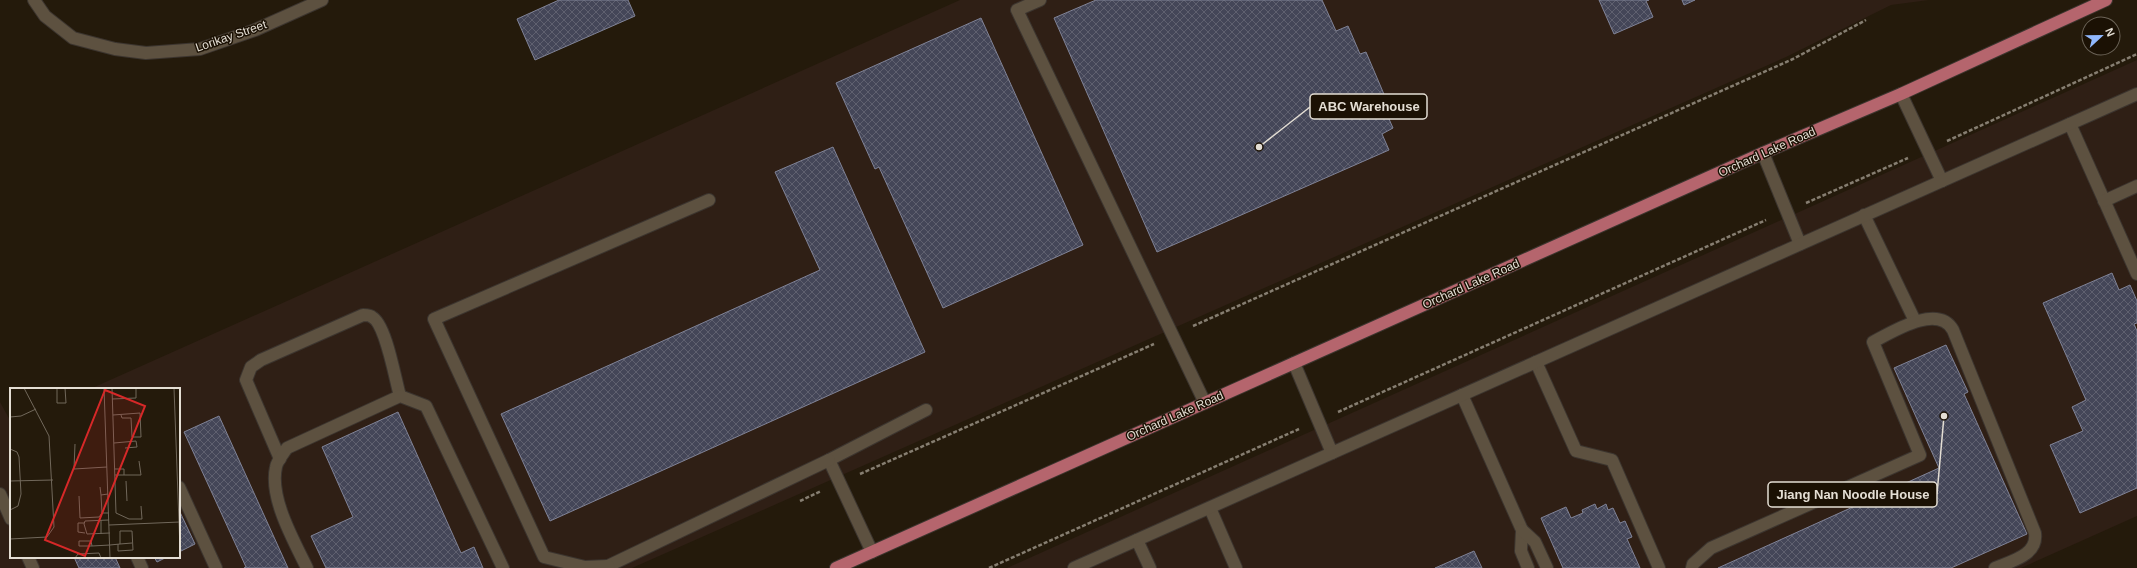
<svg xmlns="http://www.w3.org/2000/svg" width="2137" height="568" font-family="Arial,sans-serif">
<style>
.commercial{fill:#2f1f15}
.building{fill:url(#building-cross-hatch);stroke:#808397}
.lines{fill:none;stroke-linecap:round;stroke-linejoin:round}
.minor-casing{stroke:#3c352f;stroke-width:14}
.major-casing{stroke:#3c352f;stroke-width:14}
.path{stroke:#867e71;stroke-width:2.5;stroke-dasharray:4 2;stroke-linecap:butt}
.minor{stroke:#5d5140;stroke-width:12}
.major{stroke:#b5656d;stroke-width:12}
.labels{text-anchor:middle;stroke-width:3;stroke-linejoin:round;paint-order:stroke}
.street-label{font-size:12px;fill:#e4ded4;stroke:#1b1104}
.inset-road{fill:none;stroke:#71685b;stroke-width:1}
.view{fill:#d62828;fill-opacity:0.15;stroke:#d62828;stroke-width:2}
.inset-edge{fill:none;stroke:#e4ded4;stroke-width:2}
.leader{fill:none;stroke:#e4ded4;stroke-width:1.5}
.callout-dot{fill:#e4ded4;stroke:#1b1104;stroke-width:1.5}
.callout{fill:#1b1104;stroke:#e4ded4;stroke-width:1.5}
.callout-label{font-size:13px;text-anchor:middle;font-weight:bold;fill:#e4ded4}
</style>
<defs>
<pattern id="building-cross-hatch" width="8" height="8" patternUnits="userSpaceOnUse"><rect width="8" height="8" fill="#444658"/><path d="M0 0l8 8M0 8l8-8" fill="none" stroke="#5f606f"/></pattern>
</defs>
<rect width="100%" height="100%" fill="#241a0b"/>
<g class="commercial">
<polygon points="960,0 1929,0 1891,5 1786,57 632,568 0,568 0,402 11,422 11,557 179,557 179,389 90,389"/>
<polygon points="2137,60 2137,516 2021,568 1007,568"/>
</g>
<g class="building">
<polygon points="559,0 628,0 635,16 535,60 517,19"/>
<polygon points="1096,0 1322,0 1336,31 1348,26 1360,54 1366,52 1386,99 1381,101 1393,128 1382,134 1389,150 1157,252 1054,18"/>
<polygon points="1599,0 1649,0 1646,1 1653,17 1614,34"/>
<polygon points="1682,0 1695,0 1684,5"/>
<polygon points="981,18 1083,245 943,308 879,167 875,169 836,83"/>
<polygon points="833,147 925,352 550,521 501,414 820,270 775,172"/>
<polygon points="2112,273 2119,290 2130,285 2137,301 2137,323 2134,324 2137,331 2137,488 2080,513 2050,445 2083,431 2072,407 2086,400 2043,303"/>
<polygon points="1946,345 1968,392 1964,394 2027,534 1951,568 1718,568 1939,468 1894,368"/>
<polygon points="398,412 461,553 474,547 483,568 326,568 311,536 353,517 322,447"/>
<polygon points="219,416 288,568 244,568 246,567 184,432"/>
<polygon points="1595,504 1597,509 1606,504 1608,510 1613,508 1620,523 1625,521 1632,537 1627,539 1640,568 1563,568 1541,518 1566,507 1571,518 1583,513 1582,510"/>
<polygon points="179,510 195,544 179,552"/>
<polygon points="1474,551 1482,568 1435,568"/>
<polygon points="74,557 115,557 120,568 79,568"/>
<polygon points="154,557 167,557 157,562"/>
</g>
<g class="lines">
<g class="minor-casing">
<g id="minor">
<polyline points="34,0 45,16 73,38 115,49 146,53 200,49 255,30 322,0"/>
<polyline points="1040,0 1017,10 1205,403"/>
<polyline points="1901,94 1942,181"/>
<polyline points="2070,124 2137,274"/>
<polyline points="1763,153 1800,244"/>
<polyline points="2104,201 2137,186"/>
<polyline points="1864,215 1915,321"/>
<polyline points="1536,362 1576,451 1612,460 1659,568"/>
<polyline points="1294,363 1332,453"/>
<polyline points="1462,395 1522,530 1521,551 1528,568"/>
<path d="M280,459L246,380L251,367L261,360L363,315C365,315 370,315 372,317C386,324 395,379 400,396"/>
<polyline points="179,487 216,568"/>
<polyline points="0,494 11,519"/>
<polyline points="1210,508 1236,568"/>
<polyline points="1522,530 1535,542 1547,568"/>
<polyline points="1137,540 1150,568"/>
<polyline points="872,552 829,460 926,410"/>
<polyline points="28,557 33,568"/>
<polyline points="137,557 142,568"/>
<polyline points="608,566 829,460"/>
<path d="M307,568C294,541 269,498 276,467C277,461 283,454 287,448L400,396L426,406L503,568"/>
<polyline points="609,568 608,566 585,567 544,557 434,319 709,200"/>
<polyline points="1074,568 2137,94"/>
<path d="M1692,568L1693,564L1711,548L1920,455L1873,342C1892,332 1938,303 1953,330L2035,533C2038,555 2012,561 1995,568"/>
</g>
</g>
<g class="major-casing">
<polyline id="major" points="836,568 1763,153 1901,94 2106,0"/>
</g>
<g class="path">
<polyline points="1947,141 2137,54"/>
<polyline points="1806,203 1908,158"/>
<polyline points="1193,326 1793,59 1866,20"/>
<polyline points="1338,412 1766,220"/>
<polyline points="860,474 1154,344"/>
<polyline points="800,501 821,491"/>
<polyline points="989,568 1299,429"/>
</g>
<use href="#minor" class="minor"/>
<use href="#major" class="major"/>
</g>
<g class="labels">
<g class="street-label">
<text transform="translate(231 36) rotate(-19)" y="4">Lorikay Street</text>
<text transform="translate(1767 152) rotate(-24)" y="4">Orchard Lake Road</text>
<text transform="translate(1471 284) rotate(-24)" y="4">Orchard Lake Road</text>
<text transform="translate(1175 416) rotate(-24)" y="4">Orchard Lake Road</text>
</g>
</g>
<g transform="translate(10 388)">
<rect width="170" height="170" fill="#241a0b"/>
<path class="inset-road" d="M47,0V15H56L55,0M94,0L100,170M102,0L106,125L119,131H132L131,118M164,0L170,162M102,11L126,10V0M103,27L130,25L131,49H122L121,30H112L111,27M0,29L11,28L26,21M104,55L126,53L127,59L115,60M65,56L64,81L97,79M0,61L7,64L9,69L11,106L8,118L0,122M105,81H114V87M105,87H131L129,73M0,93L43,92M116,93L117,113M90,99L91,107L98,106M91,107L92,125M69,108L70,130L89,129L92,125H99M91,132V146M99,132L75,133L74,136L77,146L100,145M74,135H68V144L75,145M99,137L170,134M0,151L37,149L44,139L39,48L14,0M110,156L122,155M82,158H69V153H81L82,158L100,157L110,156V143H122L123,162L108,163V156M65,170L68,166L89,165L91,170"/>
<path class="view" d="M95,2L135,18L75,168L35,152Z"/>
<rect width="170" height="170" class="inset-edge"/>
</g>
<path class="leader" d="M1259 147L1310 107M1944 416L1937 494"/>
<g class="callout-dot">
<circle cx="1259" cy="147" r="4"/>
<circle cx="1944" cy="416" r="4"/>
</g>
<g class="callout">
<rect x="1310" y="94" width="117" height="25" rx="4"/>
<rect x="1768" y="482" width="169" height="25" rx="4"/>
</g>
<g class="callout-label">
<text x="1369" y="111">ABC Warehouse</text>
<text x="1853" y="499">Jiang Nan Noodle House</text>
</g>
<g transform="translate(2101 36) rotate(68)"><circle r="19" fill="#1b1104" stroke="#6b6357"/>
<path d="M0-3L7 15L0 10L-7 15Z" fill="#91b8fd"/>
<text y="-6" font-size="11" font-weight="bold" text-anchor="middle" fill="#e4ded4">N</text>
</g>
</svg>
